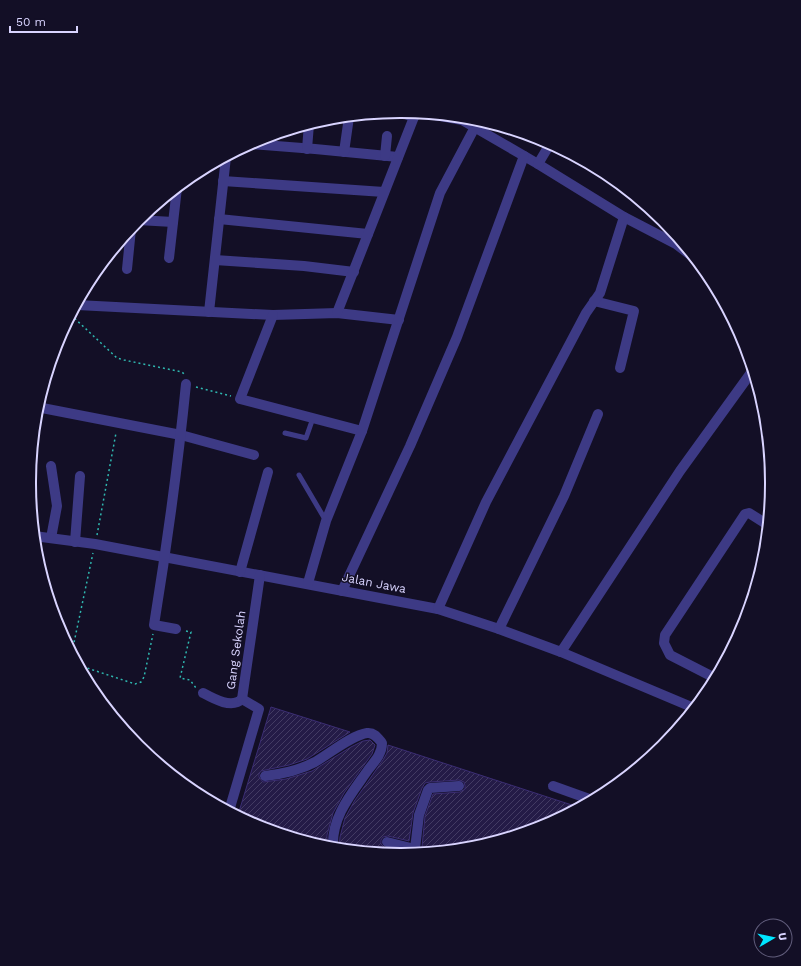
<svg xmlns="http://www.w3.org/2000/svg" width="801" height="966" font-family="'Work Sans',sans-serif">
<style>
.building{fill:url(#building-hatch);stroke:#3b2d73}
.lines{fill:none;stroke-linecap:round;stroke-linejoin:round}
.path{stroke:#2fb8b0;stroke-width:1.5;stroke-dasharray:2 3;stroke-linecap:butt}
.lane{stroke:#3d3a85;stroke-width:5}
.street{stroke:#3d3a85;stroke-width:10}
.labels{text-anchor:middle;stroke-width:3;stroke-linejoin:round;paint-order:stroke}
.street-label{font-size:12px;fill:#d9d4ff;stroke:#130f26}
.rim{fill:none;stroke:#d9d4ff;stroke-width:2}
</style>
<defs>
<pattern id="building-hatch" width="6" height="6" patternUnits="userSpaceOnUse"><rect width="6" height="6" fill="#241b47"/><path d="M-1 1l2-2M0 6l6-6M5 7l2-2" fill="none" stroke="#433b63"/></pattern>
</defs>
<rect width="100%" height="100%" fill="#130f26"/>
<g class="building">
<polygon points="271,707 350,732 307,759 289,765 261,771 259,774 259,777 263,782 286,779 312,771 351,747 363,741 370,740 375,745 372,754 344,793 333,813 327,835 327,847 258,826 238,815"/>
<polygon points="388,745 578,807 542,826 473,847 424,852 422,847 425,816 433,794 460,792 465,789 465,786 464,782 459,780 430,782 425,783 422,788 413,813 409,841 388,836 383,837 381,840 381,844 385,848 407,854 400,854 339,848 340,837 345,818 355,800 383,760 387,753"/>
</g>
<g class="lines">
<g class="path">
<polyline points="71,315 117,358 124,360 182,372 185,375"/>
<polyline points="196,387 231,396"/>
<polyline points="97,535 116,433"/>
<polyline points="186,631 191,632 180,678 190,680 196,688"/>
<polyline points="72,652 93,553"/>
<polyline points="78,665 135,684 141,682 144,677 153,634"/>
</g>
<g class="lane">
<polyline points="285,433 306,438 313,418"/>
<polyline points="299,475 326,521"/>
</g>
<g class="street">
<polyline points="399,112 414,117"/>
<polyline points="430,114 462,120"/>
<polyline points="460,117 462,120 538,164 624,217 676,244 693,257"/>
<polyline points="250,144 315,149 398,157"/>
<polyline points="307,149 309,124"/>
<polyline points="344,152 349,117"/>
<polyline points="385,156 387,136"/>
<polyline points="538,164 550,144"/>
<polyline points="223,181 384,192"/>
<polyline points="219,219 368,234"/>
<polyline points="138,220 173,222"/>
<polyline points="169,258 177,188"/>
<polyline points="215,260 304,266 354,272"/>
<polyline points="127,269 131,229"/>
<polyline points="594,301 634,311 620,368"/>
<polyline points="77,305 273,315 337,313 399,320"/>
<polyline points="209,312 226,157"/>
<polyline points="337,313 414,117 417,114 420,113"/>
<polyline points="273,315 240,399 362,431"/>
<polyline points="37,407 181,435 254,455"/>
<polyline points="51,466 57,506 51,538"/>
<polyline points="34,536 95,544 438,609 499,629 561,652 694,708"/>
<polyline points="75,542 80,476"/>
<polyline points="240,572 268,472"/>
<polyline points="308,583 326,521 362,431 440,193 475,127"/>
<polyline points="342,591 410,446 457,337 524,156"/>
<polyline points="438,609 486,502 586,313 600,293 624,217"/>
<path d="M176,629L154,625C167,545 178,464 186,384"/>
<polyline points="499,629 564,496 598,414"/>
<polyline points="561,652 680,471 753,370"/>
<polyline points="715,678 670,655 664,643 665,635 745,514 749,513 768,525"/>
<path d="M203,693C214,699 232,709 242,699"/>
<path d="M265,776C282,774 300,770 315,762C329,754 352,735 367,733C374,732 378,738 382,743C382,754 375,761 368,770C352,793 331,817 333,848"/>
<polyline points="553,786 592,800"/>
<polyline points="229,811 259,709 242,699 260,575"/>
<polyline points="387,842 415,849 418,853"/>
<polyline points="415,849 419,815 428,790 430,788 459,786"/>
</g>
</g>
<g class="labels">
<g class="street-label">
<text transform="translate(374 583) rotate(11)" y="4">Jalan Jawa</text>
<text transform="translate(236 650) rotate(-82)" y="4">Gang Sekolah</text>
</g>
</g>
<path d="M0 0H801V966H0ZM400 118H401A364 364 0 0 1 765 482V484A364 364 0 0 1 401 848H400A364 364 0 0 1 36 484V482A364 364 0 0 1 400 118Z" fill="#130f26" fill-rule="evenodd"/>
<path class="rim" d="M400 118H401A364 364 0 0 1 765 482V484A364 364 0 0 1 401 848H400A364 364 0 0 1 36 484V482A364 364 0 0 1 400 118Z"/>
<g transform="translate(773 938) rotate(81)"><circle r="19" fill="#130f26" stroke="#625e7d"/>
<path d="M0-3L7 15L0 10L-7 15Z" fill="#00e5ff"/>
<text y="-6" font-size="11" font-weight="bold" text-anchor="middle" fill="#d9d4ff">U</text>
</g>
<path d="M10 26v6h67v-6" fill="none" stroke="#d9d4ff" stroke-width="2"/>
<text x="16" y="26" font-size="12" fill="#d9d4ff" stroke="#130f26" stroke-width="3" paint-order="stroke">50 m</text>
</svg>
